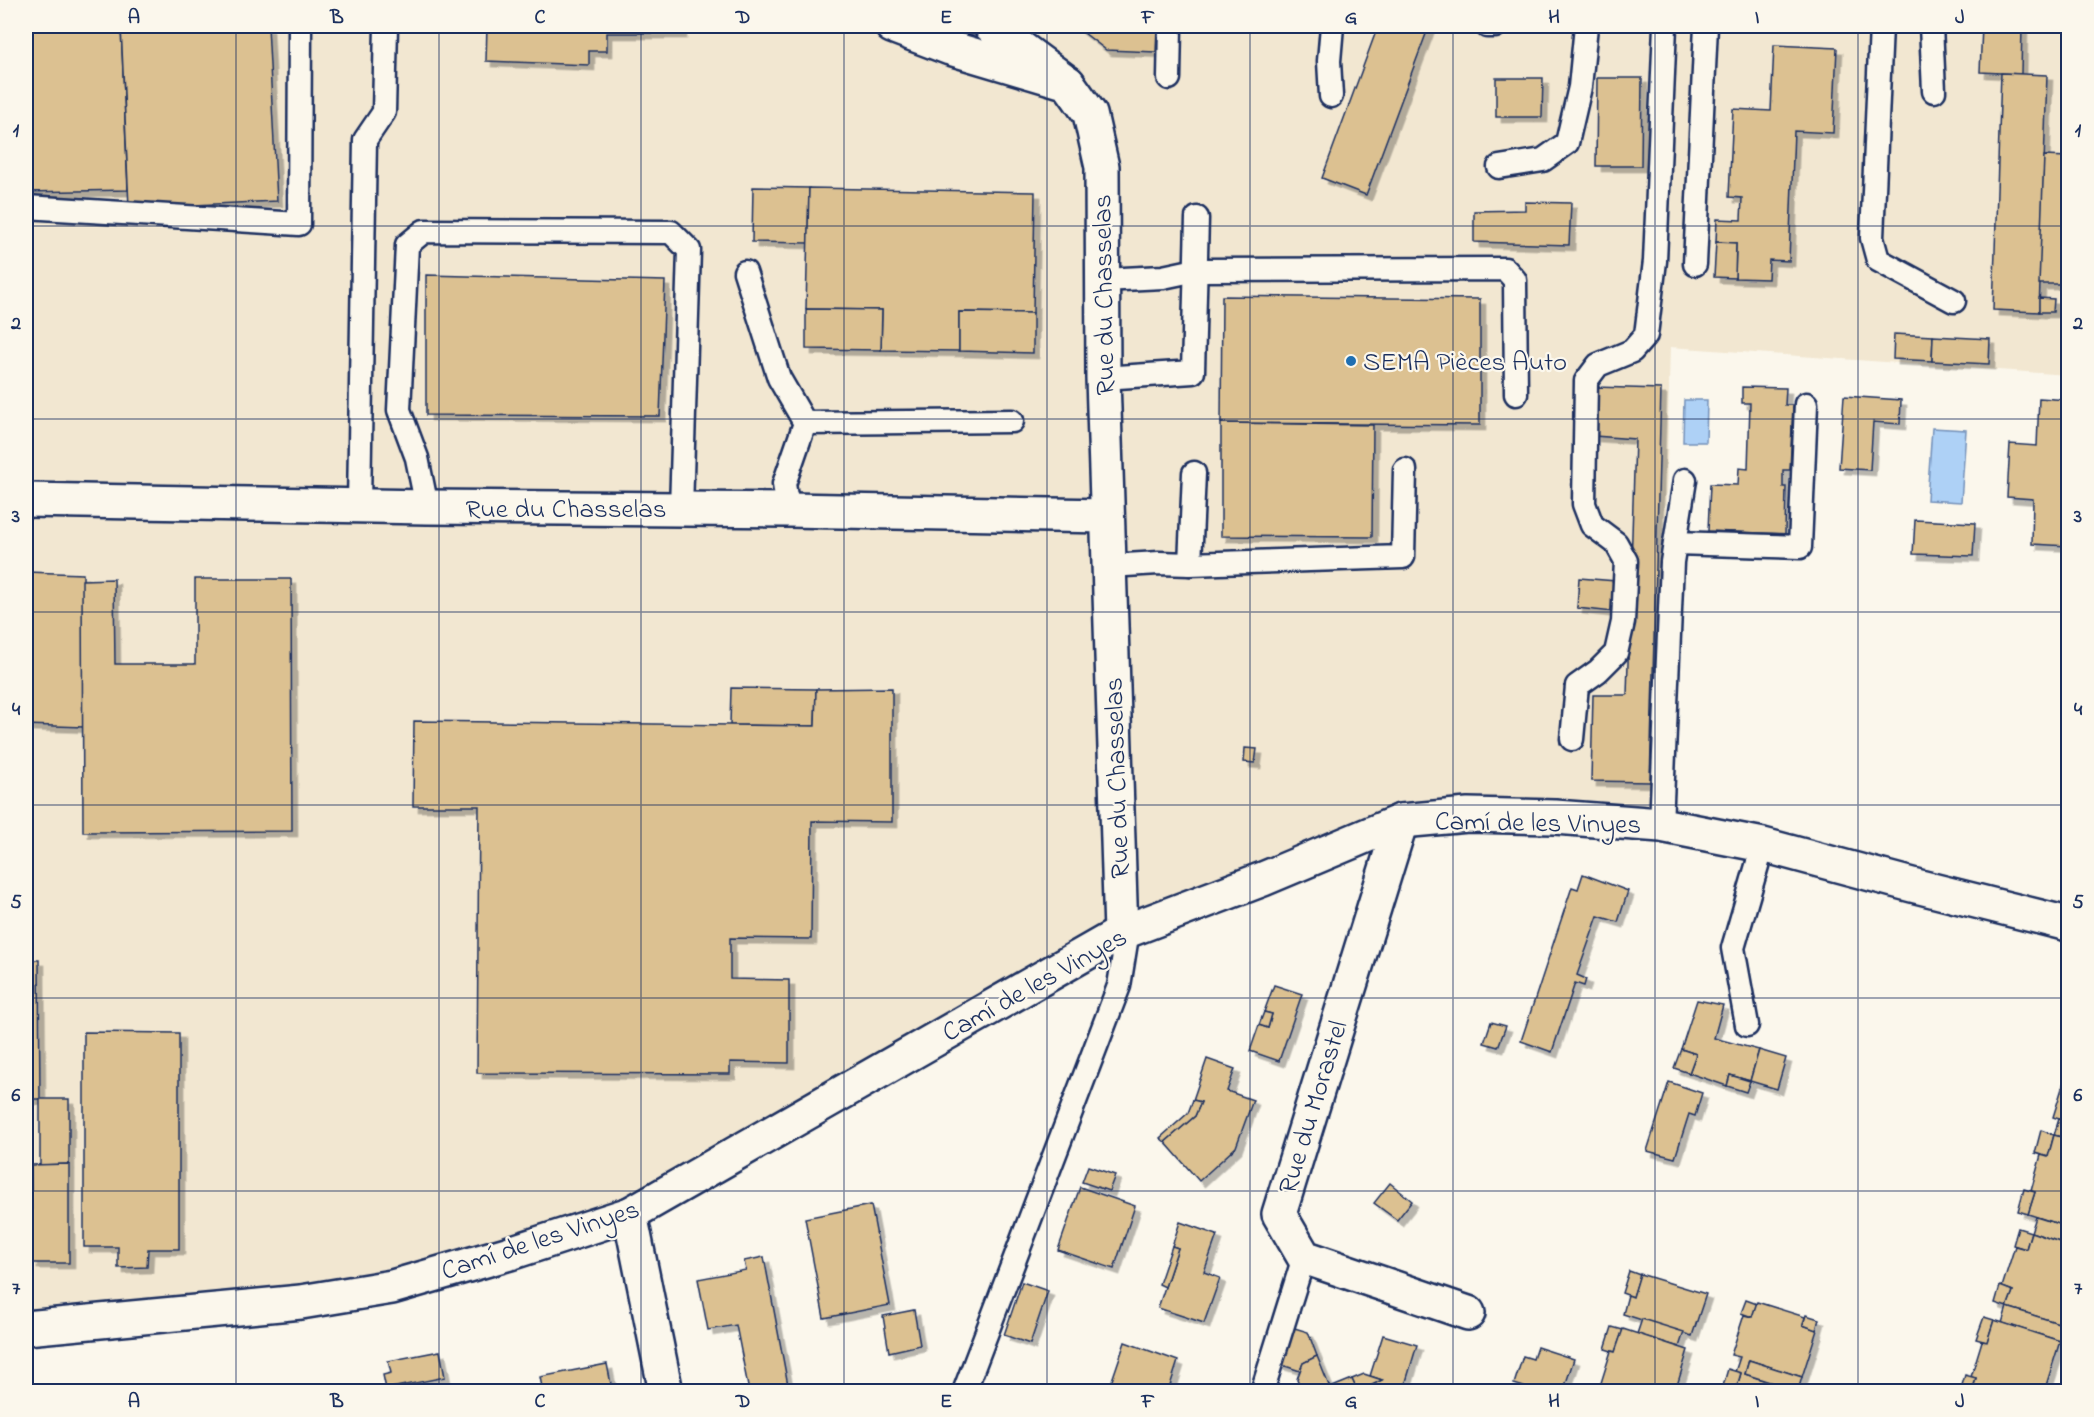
<svg xmlns="http://www.w3.org/2000/svg" width="2094" height="1417" font-family="'Indie Flower',sans-serif">
<style>
.built{fill:#f2e7d1}
.water{fill:#aed1f6;stroke:#7390b9;stroke-width:1.5}
.building{fill:#dcc191;stroke:#1b2f5e;stroke-width:1.5;filter:url(#shadow)}
.lines{fill:none;stroke-linecap:round;stroke-linejoin:round}
.lane-casing{stroke:#1b2f5e;stroke-width:27}
.street-casing{stroke:#1b2f5e;stroke-width:38}
.lane{stroke:#fbf7ec;stroke-width:22}
.street{stroke:#fbf7ec;stroke-width:33}
.grid{fill:none;stroke:#1b2f5e;stroke-width:1.5;stroke-opacity:0.55}
.poi-dot{fill:#1f6fb2;stroke:#fbf7ec;stroke-width:2}
.labels{text-anchor:middle;stroke-width:4.5;stroke-linejoin:round;paint-order:stroke}
.street-label{font-size:27px;fill:#1b2f5e;stroke:#fbf7ec}
.poi-label{font-size:27px;fill:#1b2f5e;stroke:#fbf7ec;text-anchor:start}
.neatline{fill:none;stroke:#1b2f5e;stroke-width:2}
.grid-label{font-size:20px;text-anchor:middle;font-weight:bold;fill:#1b2f5e}
</style>
<defs>
<filter id="shadow"><feDropShadow dx="5.5" dy="5.5" stdDeviation="0" flood-color="#0004"/></filter>
</defs>
<rect width="100%" height="100%" fill="#fbf7ec"/>
<filter id="ink" filterUnits="userSpaceOnUse"><feTurbulence type="fractalNoise" baseFrequency=".0167" numOctaves="2"/><feDisplacementMap in="SourceGraphic" scale="12" xChannelSelector="R" yChannelSelector="G"/><feConvolveMatrix kernelMatrix="1 2 1 2 8 2 1 2 1" color-interpolation-filters="sRGB"/></filter>
<g filter="url(#ink)">
<polygon class="built" points="26,26 2068,26 2068,375 1670,347 1658,807 1376,823 624,1199 419,1267 303,1290 26,1319"/>
<g class="water">
<polygon points="1684,400 1707,400 1706,442 1683,442"/>
<polygon points="1932,428 1966,430 1961,502 1927,500"/>
</g>
<g class="building">
<polygon points="26,26 121,26 128,190 26,192"/>
<polygon points="121,26 268,26 277,201 129,208"/>
<polygon points="487,26 681,26 681,33 607,33 607,51 589,51 589,65 486,61"/>
<polygon points="1075,26 1157,26 1156,52 1106,50"/>
<polygon points="1378,26 1429,26 1366,195 1322,178"/>
<polygon points="1982,26 2022,26 2021,74 1980,72"/>
<polygon points="1774,45 1837,48 1833,133 1794,131 1789,261 1769,260 1768,279 1735,278 1736,243 1716,242 1717,219 1741,220 1742,198 1729,197 1733,109 1771,111"/>
<polygon points="2001,73 2047,75 2039,312 1993,310"/>
<polygon points="1496,78 1543,78 1542,117 1496,117"/>
<polygon points="1597,78 1642,78 1641,166 1596,166"/>
<polygon points="2044,156 2068,157 2067,284 2039,284"/>
<polygon points="753,187 809,188 808,243 752,242"/>
<polygon points="809,188 1035,192 1033,313 959,312 959,351 881,350 882,310 806,309"/>
<polygon points="1525,202 1571,203 1569,245 1474,242 1474,211 1525,210"/>
<polygon points="1716,242 1736,243 1735,278 1714,277"/>
<polygon points="426,275 665,281 660,416 426,415"/>
<polygon points="1222,296 1480,299 1480,425 1221,423"/>
<polygon points="2039,298 2054,299 2053,312 2039,312"/>
<polygon points="806,309 882,310 881,350 806,349"/>
<polygon points="959,312 1033,313 1033,353 959,351"/>
<polygon points="1894,334 1933,336 1932,361 1893,359"/>
<polygon points="1933,336 1990,339 1989,364 1932,361"/>
<polygon points="1594,387 1661,389 1650,782 1591,781 1593,695 1627,695 1635,439 1594,436"/>
<polygon points="1742,387 1786,388 1785,405 1793,405 1790,470 1783,470 1783,487 1786,487 1785,534 1708,531 1710,484 1738,485 1739,468 1748,469 1750,403 1742,403"/>
<polygon points="1844,396 1901,400 1900,424 1873,422 1870,470 1839,468"/>
<polygon points="2039,398 2068,400 2068,546 2032,544 2033,499 2007,497 2010,444 2037,446"/>
<polygon points="1221,423 1373,425 1372,537 1221,536"/>
<polygon points="1915,520 1975,523 1973,556 1913,554"/>
<polygon points="26,572 83,574 83,727 26,725"/>
<polygon points="1579,578 1616,581 1613,612 1577,608"/>
<polygon points="114,579 115,664 195,664 195,579 291,579 292,831 83,832 82,580"/>
<polygon points="731,688 816,689 815,726 730,725"/>
<polygon points="892,688 892,822 812,821 811,939 730,938 730,979 789,980 789,1063 730,1062 730,1074 477,1073 479,806 413,806 414,721 815,726 816,689"/>
<polygon points="1245,748 1257,749 1255,763 1244,762"/>
<polygon points="1583,874 1628,891 1618,922 1598,916 1577,975 1586,979 1584,986 1575,983 1552,1052 1521,1041 1572,887 1578,889"/>
<polygon points="26,960 39,960 40,1099 26,1099"/>
<polygon points="1274,985 1302,994 1279,1061 1250,1051 1259,1025 1268,1028 1272,1014 1264,1012"/>
<polygon points="1697,1000 1723,1005 1714,1038 1759,1050 1750,1081 1730,1075 1727,1086 1689,1073 1696,1054 1681,1049"/>
<polygon points="1264,1012 1272,1014 1268,1028 1259,1025"/>
<polygon points="1491,1022 1506,1026 1498,1047 1484,1043"/>
<polygon points="84,1032 179,1033 179,1249 148,1249 147,1267 118,1268 118,1247 84,1247"/>
<polygon points="1681,1049 1696,1054 1689,1073 1674,1068"/>
<polygon points="1759,1050 1786,1058 1777,1089 1750,1081"/>
<polygon points="2068,1053 2068,1068 2064,1066"/>
<polygon points="1207,1059 1235,1069 1227,1091 1253,1100 1236,1147 1199,1181 1165,1142 1195,1116 1201,1102 1193,1100"/>
<polygon points="2068,1069 2068,1122 2053,1117"/>
<polygon points="1730,1075 1750,1081 1746,1092 1727,1086"/>
<polygon points="1669,1082 1702,1093 1695,1116 1689,1114 1675,1158 1647,1151"/>
<polygon points="40,1099 69,1099 69,1164 40,1165"/>
<polygon points="1193,1100 1201,1102 1195,1116 1165,1142 1160,1138 1188,1113"/>
<polygon points="2059,1119 2068,1122 2068,1139 2054,1135"/>
<polygon points="2041,1130 2054,1135 2048,1157 2035,1153"/>
<polygon points="2054,1135 2068,1139 2068,1227 2028,1214 2035,1192 2031,1191 2041,1155 2048,1157"/>
<polygon points="69,1164 69,1263 32,1263 31,1165"/>
<polygon points="1088,1166 1115,1175 1109,1191 1082,1182"/>
<polygon points="1390,1183 1412,1201 1397,1220 1374,1203"/>
<polygon points="1080,1187 1135,1206 1114,1269 1058,1250"/>
<polygon points="2024,1189 2035,1192 2028,1214 2018,1211"/>
<polygon points="871,1205 890,1305 824,1318 805,1218"/>
<polygon points="2036,1217 2068,1227 2068,1245 2031,1232"/>
<polygon points="1180,1222 1217,1235 1204,1272 1220,1278 1204,1323 1158,1308 1178,1248 1172,1246"/>
<polygon points="2018,1228 2031,1232 2026,1249 2013,1245"/>
<polygon points="2031,1232 2068,1245 2068,1314 2065,1325 2007,1307 2013,1291 2002,1287 2015,1246 2026,1249"/>
<polygon points="1172,1246 1178,1248 1165,1287 1159,1284"/>
<polygon points="764,1257 788,1385 749,1392 736,1325 708,1330 698,1279 746,1270 744,1261"/>
<polygon points="1629,1271 1640,1275 1633,1297 1622,1293"/>
<polygon points="1640,1274 1706,1294 1692,1336 1623,1314 1628,1295 1633,1297"/>
<polygon points="1022,1282 1048,1291 1030,1344 1004,1335"/>
<polygon points="2000,1286 2013,1291 2007,1307 1995,1303"/>
<polygon points="1746,1300 1757,1304 1752,1317 1741,1313"/>
<polygon points="1757,1302 1805,1317 1803,1325 1817,1330 1802,1377 1749,1360 1745,1374 1798,1392 1724,1392 1725,1387 1736,1390 1741,1373 1735,1372 1740,1357 1731,1355 1744,1315 1752,1317"/>
<polygon points="2007,1307 2065,1325 2060,1341 2002,1323"/>
<polygon points="914,1310 920,1345 889,1352 883,1316"/>
<polygon points="1806,1315 1819,1319 1816,1330 1803,1325"/>
<polygon points="1984,1317 1994,1320 1987,1342 1976,1339"/>
<polygon points="1642,1319 1684,1332 1679,1347 1637,1334"/>
<polygon points="1994,1320 2060,1341 2044,1392 1972,1392 1976,1378 1971,1377 1982,1341 1987,1342"/>
<polygon points="1288,1326 1308,1332 1317,1356 1303,1363 1300,1371 1276,1363"/>
<polygon points="1612,1327 1623,1330 1615,1352 1605,1349"/>
<polygon points="1623,1329 1688,1350 1675,1392 1603,1392 1604,1388 1600,1386 1611,1351 1615,1352"/>
<polygon points="1383,1335 1417,1345 1405,1385 1409,1386 1407,1392 1360,1392 1382,1380 1370,1376"/>
<polygon points="1125,1342 1178,1361 1168,1392 1108,1392"/>
<polygon points="1537,1347 1574,1359 1563,1392 1523,1392 1524,1387 1514,1384 1523,1356 1533,1359"/>
<polygon points="440,1351 445,1377 386,1389 383,1375 391,1373 388,1361"/>
<polygon points="1317,1356 1330,1388 1352,1379 1358,1392 1303,1392 1297,1379 1303,1363"/>
<polygon points="1749,1360 1802,1377 1798,1391 1745,1374"/>
<polygon points="607,1364 612,1389 599,1392 543,1392 540,1377"/>
<polygon points="1728,1369 1741,1373 1736,1390 1723,1386"/>
<polygon points="1364,1374 1382,1380 1358,1392 1352,1379"/>
<polygon points="1965,1375 1976,1378 1972,1392 1960,1392"/>
<polygon points="1594,1384 1604,1388 1603,1392 1592,1392"/>
</g>
<g class="lines">
<g class="lane-casing">
<g id="lane">
<polyline points="1487,26 1495,26"/>
<polyline points="1881,26 1872,238 1878,260 1954,301"/>
<polyline points="1931,26 1934,91"/>
<polyline points="1169,78 1170,26"/>
<polyline points="1331,96 1329,61 1332,26"/>
<polyline points="1499,167 1543,160 1567,143 1580,87 1586,26"/>
<polyline points="26,207 299,224 300,26"/>
<polyline points="1695,264 1706,26"/>
<polyline points="745,272 779,378 805,423 784,484 788,510"/>
<polyline points="1103,280 1163,277 1196,270 1505,269 1515,280 1516,394"/>
<polyline points="1103,378 1193,372 1197,218"/>
<polyline points="805,423 1012,421"/>
<polyline points="359,505 365,140 384,112 386,26"/>
<polyline points="427,507 417,458 399,410 407,245 424,231 671,232 689,250 681,509"/>
<polyline points="1675,543 1800,547 1806,404"/>
<polyline points="1190,564 1194,473"/>
<polyline points="1109,566 1159,563 1190,564 1403,557 1405,470"/>
<polyline points="1572,739 1577,686 1598,671 1616,653 1623,622 1626,561 1616,543 1592,525 1584,504 1586,381 1598,365 1632,351 1646,335 1655,261 1665,26"/>
<polyline points="1661,825 1672,562 1685,480"/>
<polyline points="1747,1025 1733,948 1763,845"/>
<polyline points="964,1392 1119,986 1128,930"/>
<polyline points="1262,1392 1304,1257"/>
</g>
</g>
<g class="street-casing">
<g id="street">
<polyline points="892,26 950,48 1068,83 991,26"/>
<polyline points="1068,83 1090,114 1102,167 1103,378 1121,933"/>
<polyline points="26,500 427,507 788,510 1107,516"/>
<polyline points="1401,821 1279,1214 1304,1257 1468,1313"/>
<polyline points="630,1214 666,1392"/>
<polyline points="26,1328 301,1302 392,1287 510,1253 630,1214 1121,933 1263,879 1401,821 1468,815 1555,817 1661,825 1763,845 1912,885 2068,924"/>
</g>
</g>
<use href="#lane" class="lane"/>
<use href="#street" class="street"/>
</g>
</g>
<path class="grid" d="M236,26V1392M439,26V1392M641,26V1392M844,26V1392M1047,26V1392M1250,26V1392M1453,26V1392M1655,26V1392M1858,26V1392M26,226H2068M26,419H2068M26,612H2068M26,805H2068M26,998H2068M26,1191H2068"/>
<circle class="poi-dot" cx="1351" cy="361" r="6"/>
<g class="labels">
<g class="street-label">
<text transform="translate(1103 295) rotate(-91)" y="9">Rue du Chasselas</text>
<text x="566" y="517">Rue du Chasselas</text>
<text transform="translate(1116 778) rotate(-92)" y="9">Rue du Chasselas</text>
<text transform="translate(1538 822) rotate(1)" y="9">Camí de les Vinyes</text>
<text transform="translate(1034 984) rotate(-29)" y="9">Camí de les Vinyes</text>
<text transform="translate(1312 1107) rotate(-73)" y="9">Rue du Morastel</text>
<text transform="translate(540 1239) rotate(-18)" y="9">Camí de les Vinyes</text>
</g>
<g class="poi-label">
<text x="1363" y="370">SEMA Pièces Auto</text>
</g>
</g>
<rect width="2094" height="1417" fill="none" stroke="#fbf7ec" stroke-width="66"/>
<rect x="33" y="33" width="2028" height="1351" class="neatline"/>
<g class="grid-label">
<text x="134" y="23">A</text>
<text x="337" y="23">B</text>
<text x="540" y="23">C</text>
<text x="743" y="23">D</text>
<text x="946" y="23">E</text>
<text x="1148" y="23">F</text>
<text x="1351" y="23">G</text>
<text x="1554" y="23">H</text>
<text x="1757" y="23">I</text>
<text x="1960" y="23">J</text>
<text x="16" y="136">1</text>
<text x="2078" y="136">1</text>
<text x="16" y="329">2</text>
<text x="2078" y="329">2</text>
<text x="16" y="522">3</text>
<text x="2078" y="522">3</text>
<text x="16" y="715">4</text>
<text x="2078" y="715">4</text>
<text x="16" y="908">5</text>
<text x="2078" y="908">5</text>
<text x="16" y="1101">6</text>
<text x="2078" y="1101">6</text>
<text x="16" y="1294">7</text>
<text x="2078" y="1294">7</text>
<text x="134" y="1407">A</text>
<text x="337" y="1407">B</text>
<text x="540" y="1407">C</text>
<text x="743" y="1407">D</text>
<text x="946" y="1407">E</text>
<text x="1148" y="1407">F</text>
<text x="1351" y="1407">G</text>
<text x="1554" y="1407">H</text>
<text x="1757" y="1407">I</text>
<text x="1960" y="1407">J</text>
</g>
</svg>
